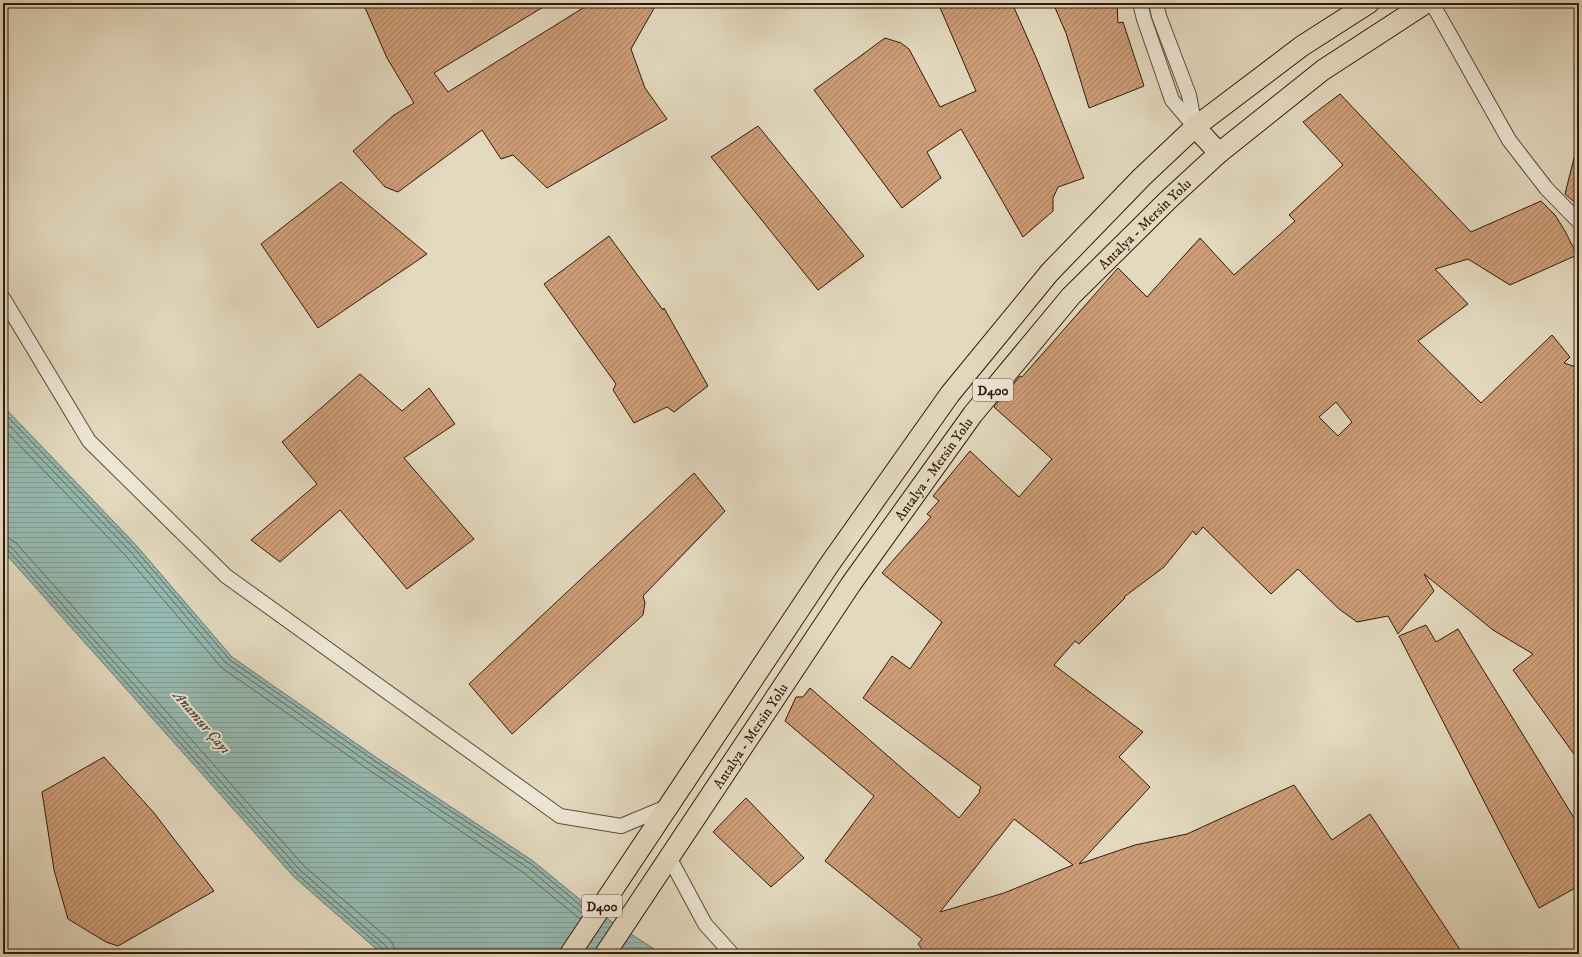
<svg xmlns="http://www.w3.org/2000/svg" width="1582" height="957" font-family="'IM FELL DW Pica',serif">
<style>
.water{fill:url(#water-rules);stroke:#6d7a6f}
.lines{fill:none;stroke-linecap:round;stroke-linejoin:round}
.shore{stroke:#636a5e;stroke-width:1}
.building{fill:url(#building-hatch);stroke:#311a0b;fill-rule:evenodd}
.minor-casing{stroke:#5e4a38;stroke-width:16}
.highway-casing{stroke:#311a0b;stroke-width:22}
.minor{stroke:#ede6d5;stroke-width:14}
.highway{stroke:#e3d9be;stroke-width:20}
.labels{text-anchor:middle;stroke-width:4;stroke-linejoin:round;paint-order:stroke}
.shield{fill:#ede6d5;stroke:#695748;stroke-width:1}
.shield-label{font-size:13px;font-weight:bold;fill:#311a0b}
.street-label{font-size:14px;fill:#311a0b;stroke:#ede6d5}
.water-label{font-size:15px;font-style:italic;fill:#4f4a3d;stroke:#ede6d5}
</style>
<defs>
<pattern id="water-rules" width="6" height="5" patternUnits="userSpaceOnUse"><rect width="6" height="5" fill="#95bab1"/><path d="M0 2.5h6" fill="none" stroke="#819f97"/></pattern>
<pattern id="building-hatch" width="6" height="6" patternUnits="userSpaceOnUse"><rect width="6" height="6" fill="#ce9e77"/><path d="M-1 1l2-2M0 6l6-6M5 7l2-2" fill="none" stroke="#a88060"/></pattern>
</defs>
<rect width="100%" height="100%" fill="#e3d9be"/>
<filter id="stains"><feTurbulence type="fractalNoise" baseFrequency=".005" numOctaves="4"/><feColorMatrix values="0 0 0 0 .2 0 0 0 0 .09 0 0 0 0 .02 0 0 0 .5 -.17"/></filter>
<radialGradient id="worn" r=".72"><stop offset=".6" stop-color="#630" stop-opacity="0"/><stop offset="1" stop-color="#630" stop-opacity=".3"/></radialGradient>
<polygon class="water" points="3,406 136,545 232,657 377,758 533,861 589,907 662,954 382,954 294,877 3,551"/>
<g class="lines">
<g class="shore">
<polyline points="3,412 133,547 230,660 375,761 531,864 586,910"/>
<polyline points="3,419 130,551 226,663 372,765 528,868 583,914"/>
<polyline points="3,428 125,555 222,668 369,770 524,873 580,919"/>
<polyline points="3,537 10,539 16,543 304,866 391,941 394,947 395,954"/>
<polyline points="3,543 11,547 300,870 386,946 389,954"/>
<polyline points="3,548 8,550 297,874 383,949 384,954"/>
</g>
</g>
<g class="building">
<polygon points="363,3 550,3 434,73 448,92 591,3 657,3 631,49 645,88 667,119 547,188 513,155 501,159 482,130 398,192 385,187 353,151 394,115 414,103 387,58"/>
<polygon points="938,3 1012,3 1038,62 1084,178 1058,187 1053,198 1053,211 1023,237 961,129 927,152 941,178 902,208 814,90 885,38 901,43 909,49 940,107 976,91"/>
<polygon points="1053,3 1117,3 1118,23 1123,22 1144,86 1089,108 1066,33"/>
<path d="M1340,94L1471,232L1541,201L1555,215L1565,231L1577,255L1510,285L1468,259L1435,269L1468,304L1418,341L1481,403L1552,335L1570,357L1564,363L1579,368V761L1513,670L1533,654L1493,630L1424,574L1434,591L1398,634L1388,616L1357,622L1339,609L1298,569L1271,594L1203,527L1196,535L1193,531L1164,567L1124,597L1125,598L1079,644L1075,641L1054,665L1143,732L1119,757L1150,787L1079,864L1135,845L1187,834L1294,785L1332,840L1370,814L1463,954H926L918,944L922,939L825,861L874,796L785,721L796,697H803L810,688L959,818L980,792L979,791L981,787L863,698L892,656L910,669L942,622L882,573L931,517L927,514L939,501L933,496L970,451L1019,497L1052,459L994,407L1020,376L1022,377L1118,268L1147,297L1200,238L1234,275L1295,221L1289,215L1343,165L1303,122ZM1336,402L1352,422L1338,436L1319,417ZM1014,819L1073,865L1004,893L940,912Z"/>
<polygon points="758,126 864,256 818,290 711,157"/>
<polygon points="1575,154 1579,155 1579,206 1565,194"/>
<polygon points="341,182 427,254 318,328 261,244"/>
<polygon points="609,236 663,310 664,308 708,386 674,412 667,407 634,423 613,390 616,384 544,284"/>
<polygon points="360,374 402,411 429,388 455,424 404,458 474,539 407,589 340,510 280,562 251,540 317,484 282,442"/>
<polygon points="694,473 725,511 643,596 645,603 643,615 512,734 469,684"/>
<polygon points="1426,625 1436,642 1458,629 1579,826 1579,886 1539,908 1399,636"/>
<polygon points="104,757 154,813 214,891 118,946 106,942 68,919 54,870 42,792"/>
<polygon points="746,798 804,858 771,887 713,832"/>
</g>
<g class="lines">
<g class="minor-casing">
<g id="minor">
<polyline points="1140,3 1144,19 1172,100 1195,127"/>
<polyline points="1156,3 1159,16 1189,95 1195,127"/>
<polyline points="1432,3 1509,140 1546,188 1579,222"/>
<polyline points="3,298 89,441 226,576 560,816 621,826 669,806"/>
<polyline points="669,857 705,924 732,954"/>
</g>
</g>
<g class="highway-casing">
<g id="highway">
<polyline points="1195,127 1219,153"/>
<polyline points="570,954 829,565 950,394 1050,272 1142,177 1195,127 1302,46 1369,3"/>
<path id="s1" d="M605,954L851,584L973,414L1071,296L1168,200L1219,153L1323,70L1426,3"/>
</g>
</g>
<use href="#minor" class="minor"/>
<use href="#highway" class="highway"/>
</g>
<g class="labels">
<g class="shield">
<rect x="973" y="379" width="40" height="22" rx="3"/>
<rect x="582" y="895" width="40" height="22" rx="3"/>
</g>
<g class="shield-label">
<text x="993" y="395">D400</text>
<text x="602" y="911">D400</text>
</g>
<g class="street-label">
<text dy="5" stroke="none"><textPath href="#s1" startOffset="910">Antalya - Mersin Yolu</textPath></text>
<text dy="5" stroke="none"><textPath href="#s1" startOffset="586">Antalya - Mersin Yolu</textPath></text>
<text dy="5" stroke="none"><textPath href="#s1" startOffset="262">Antalya - Mersin Yolu</textPath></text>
</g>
<g class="water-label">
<text transform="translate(202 722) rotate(49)" y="5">Anamur Çayı</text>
</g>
</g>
<rect width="1582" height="957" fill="none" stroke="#e3d9be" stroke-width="16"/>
<rect x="4" y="4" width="1574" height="949" fill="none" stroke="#311a0b" stroke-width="2"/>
<rect x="8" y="8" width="1566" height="941" fill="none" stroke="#311a0b"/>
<rect width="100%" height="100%" filter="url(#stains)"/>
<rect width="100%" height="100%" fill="url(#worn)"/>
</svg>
